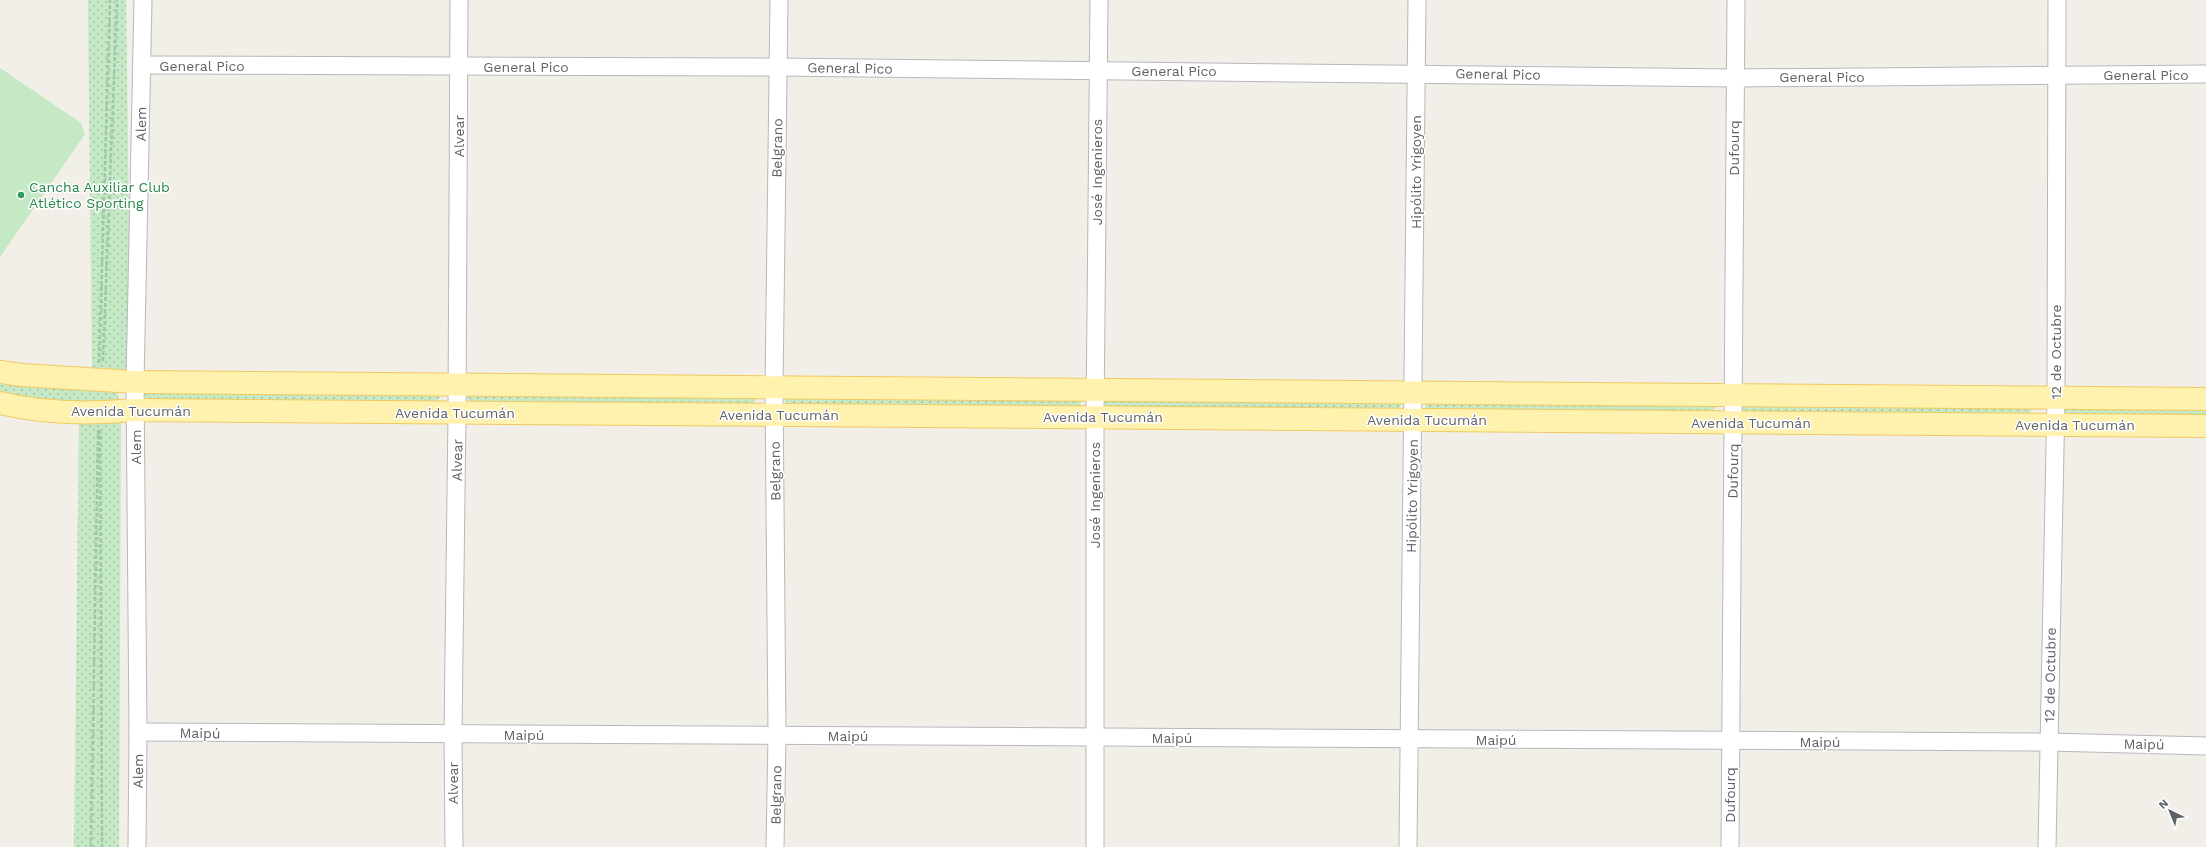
<svg xmlns="http://www.w3.org/2000/svg" width="2206" height="847" font-family="'Work Sans',sans-serif">
<style>
.grass{fill:url(#grass-dots)}
.garden{fill:#c5e8c5}
.lines{fill:none;stroke-linecap:round;stroke-linejoin:round}
.minor-casing{stroke:#b5b8bc;stroke-width:19}
.primary-casing{stroke:#f2c960;stroke-width:24}
.path{stroke:#9cc7a9;stroke-width:2.5;stroke-dasharray:4 2;stroke-linecap:butt}
.minor{stroke:#fff;stroke-width:17}
.primary{stroke:#fff2af;stroke-width:22}
.leisure-dot{fill:#2e9e5b;stroke:#fff;stroke-width:1.5}
.labels{text-anchor:middle;stroke-width:3;stroke-linejoin:round;paint-order:stroke}
.street-label{font-size:14px;fill:#5f6368;stroke:#fff}
.leisure-label{font-size:14px;fill:#27864d;stroke:#fff;text-anchor:start}
</style>
<defs>
<pattern id="grass-dots" width="8" height="8" patternUnits="userSpaceOnUse"><rect width="8" height="8" fill="#c5e8c5"/><path d="M2 2h.1M6 6h.1" fill="none" stroke="#a3c0a4" stroke-width="1.8" stroke-linecap="round"/></pattern>
</defs>
<rect width="100%" height="100%" fill="#f1efe8"/>
<g class="grass">
<polygon points="88,0 126,0 131,377 92,379"/>
<polygon points="0,373 119,382 118,411 0,399"/>
<polygon points="149,388 435,392 440,398 433,402 147,400 143,393"/>
<polygon points="751,390 757,399 751,404 473,403 466,398 472,391"/>
<polygon points="785,393 1079,396 1081,404 1078,408 791,405 785,401"/>
<polygon points="1106,394 1401,403 1400,408 1324,410 1106,406 1103,401"/>
<polygon points="1710,398 1716,407 1712,411 1427,411 1425,404"/>
<polygon points="2075,403 2206,404 2206,415 2067,415 2064,410"/>
<polygon points="1741,405 2034,407 2028,414 1743,411"/>
<polygon points="79,419 121,419 119,847 74,847"/>
</g>
<polygon class="garden" points="0,68 81,123 85,134 0,257"/>
<g class="lines">
<g class="minor-casing">
<g id="minor">
<polyline points="143,65 778,67 1734,78 2206,74"/>
<polyline points="138,732 2049,742 2206,746"/>
<polyline points="137,847 138,732 135,382 143,0"/>
<polyline points="454,847 453,735 457,413 459,0"/>
<polyline points="775,847 777,735 774,387 779,0"/>
<polyline points="1095,847 1095,417 1099,0"/>
<polyline points="1408,847 1417,0"/>
<polyline points="1730,847 1736,0"/>
<polyline points="2047,847 2056,398 2057,0"/>
</g>
</g>
<g class="primary-casing">
<g id="primary">
<polyline points="0,372 22,375 135,382 2206,399"/>
<path d="M0,403C44,414 91,414 135,410L2206,426"/>
</g>
</g>
<g class="path">
<polyline points="103,361 117,0"/>
<polyline points="99,363 110,0"/>
<polyline points="100,430 102,847"/>
<polyline points="91,847 98,430"/>
</g>
<use href="#minor" class="minor"/>
<use href="#primary" class="primary"/>
</g>
<circle class="leisure-dot" cx="21" cy="195" r="4"/>
<g class="labels">
<g class="street-label">
<text x="202" y="71">General Pico</text>
<text x="526" y="72">General Pico</text>
<text transform="translate(850 68) rotate(1)" y="5">General Pico</text>
<text x="1174" y="76">General Pico</text>
<text transform="translate(1498 74) rotate(1)" y="5">General Pico</text>
<text x="2146" y="80">General Pico</text>
<text x="1822" y="82">General Pico</text>
<text transform="translate(141 124) rotate(-89)" y="5">Alem</text>
<text transform="translate(459 136) rotate(-90)" y="5">Alvear</text>
<text transform="translate(777 148) rotate(-89)" y="5">Belgrano</text>
<text transform="translate(1734 148) rotate(-90)" y="5">Dufourq</text>
<text transform="translate(1097 172) rotate(-90)" y="5">José Ingenieros</text>
<text transform="translate(1416 172) rotate(-90)" y="5">Hipólito Yrigoyen</text>
<text transform="translate(2056 352) rotate(-90)" y="5">12 de Octubre</text>
<text x="131" y="416">Avenida Tucumán</text>
<text x="455" y="418">Avenida Tucumán</text>
<text x="779" y="420">Avenida Tucumán</text>
<text x="1103" y="422">Avenida Tucumán</text>
<text x="1427" y="425">Avenida Tucumán</text>
<text x="1751" y="428">Avenida Tucumán</text>
<text x="2075" y="430">Avenida Tucumán</text>
<text transform="translate(136 447) rotate(-90)" y="5">Alem</text>
<text transform="translate(457 460) rotate(-89)" y="5">Alvear</text>
<text transform="translate(775 471) rotate(-91)" y="5">Belgrano</text>
<text transform="translate(1733 471) rotate(-89)" y="5">Dufourq</text>
<text transform="translate(1095 495) rotate(-90)" y="5">José Ingenieros</text>
<text transform="translate(1412 496) rotate(-89)" y="5">Hipólito Yrigoyen</text>
<text transform="translate(2050 675) rotate(-89)" y="5">12 de Octubre</text>
<text transform="translate(200 733) rotate(1)" y="5">Maipú</text>
<text x="524" y="740">Maipú</text>
<text x="848" y="741">Maipú</text>
<text x="1172" y="743">Maipú</text>
<text x="1496" y="745">Maipú</text>
<text x="1820" y="747">Maipú</text>
<text transform="translate(2144 744) rotate(1)" y="5">Maipú</text>
<text transform="translate(138 771) rotate(-89)" y="5">Alem</text>
<text transform="translate(453 783) rotate(-90)" y="5">Alvear</text>
<text transform="translate(776 795) rotate(-89)" y="5">Belgrano</text>
<text transform="translate(1730 795) rotate(-90)" y="5">Dufourq</text>
</g>
<g class="leisure-label">
<text x="29" y="192">Cancha Auxiliar Club<tspan x="29" dy="16">Atlético Sporting</tspan></text>
</g>
</g>
<g transform="translate(2170 811) rotate(317)" stroke="#ffffff" stroke-width="3" paint-order="stroke">
<path d="M0-3L7 15L0 10L-7 15Z" fill="#5f6368"/>
<text y="-6" font-size="11" font-weight="bold" text-anchor="middle" fill="#5f6368">N</text>
</g>
</svg>
